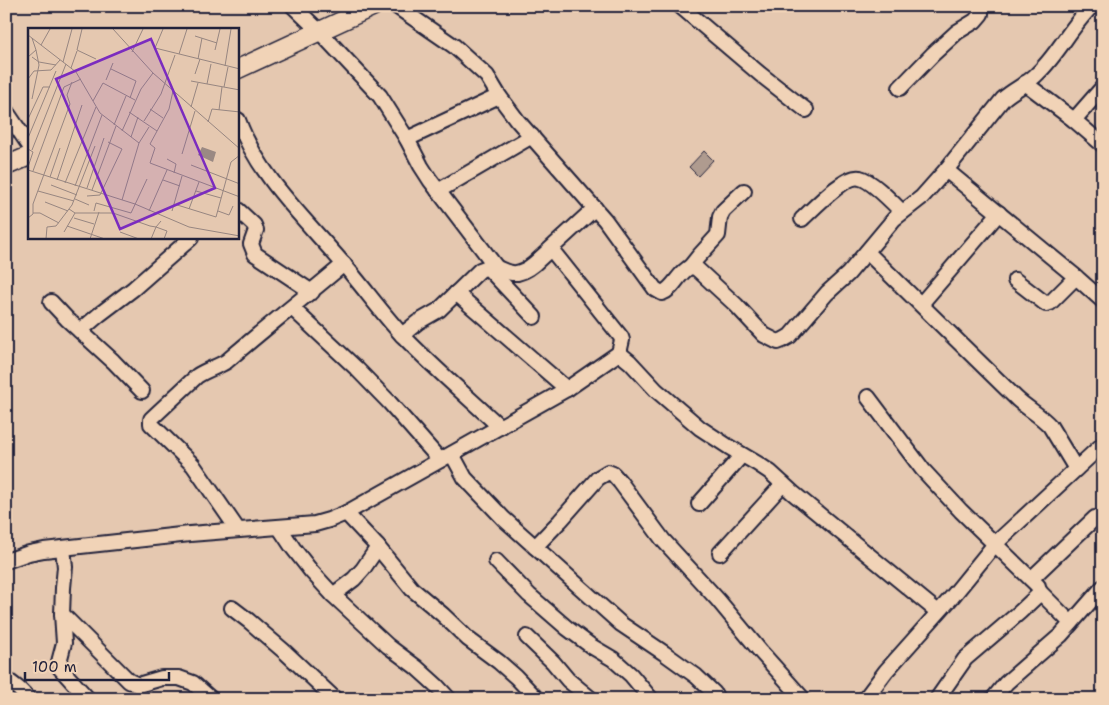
<svg xmlns="http://www.w3.org/2000/svg" width="1109" height="705" font-family="'Shantell Sans',sans-serif">
<style>
.building{fill:#af9b8f;stroke:#22223b}
.lines{fill:none;stroke-linecap:round;stroke-linejoin:round}
.minor-casing{stroke:#22223b;stroke-width:18}
.major-casing{stroke:#22223b;stroke-width:21}
.minor{stroke:#f1d3b7;stroke-width:14}
.major{stroke:#f1d3b7;stroke-width:18}
.inset-road{fill:none;stroke:#978681;stroke-width:1}
.view{fill:#7b2cbf;fill-opacity:0.15;stroke:#7b2cbf;stroke-width:2.5}
.inset-edge{fill:none;stroke:#22223b;stroke-width:2.5}
</style>
<rect width="100%" height="100%" fill="#e5c8b0"/>
<filter id="ink" filterUnits="userSpaceOnUse"><feTurbulence type="fractalNoise" baseFrequency=".02" numOctaves="2"/><feDisplacementMap in="SourceGraphic" scale="10" xChannelSelector="R" yChannelSelector="G"/><feConvolveMatrix kernelMatrix="1 2 1 2 8 2 1 2 1" color-interpolation-filters="sRGB"/></filter>
<g filter="url(#ink)">
<polygon class="building" points="704,151 713,160 698,176 689,167"/>
<g class="lines">
<g class="minor-casing">
<g id="minor">
<polyline points="293,6 320,32 380,96 407,139 421,166 430,180 496,267"/>
<path d="M396,6L454,46L487,76L499,96L517,120L605,220L655,289L662,293C674,289 678,273 690,267L696,268L736,305L764,335L778,342L783,340L790,336L827,293L848,274L894,219L922,197L946,170L1003,99C1014,89 1028,84 1038,73C1059,53 1071,26 1092,6"/>
<polyline points="680,6 760,74 806,110"/>
<polyline points="1025,83 1074,120 1103,145"/>
<polyline points="900,88 933,54 957,32 975,21 981,14 981,6"/>
<polyline points="6,111 29,145"/>
<path d="M238,120C258,175 302,216 340,260C362,285 381,312 403,336C434,368 468,397 500,427"/>
<polyline points="1074,120 1103,87"/>
<polyline points="407,139 499,96"/>
<polyline points="946,170 1076,277 1103,301"/>
<polyline points="438,191 532,136"/>
<polyline points="238,210 254,225 256,230 251,244 255,254 312,292"/>
<path d="M802,219C813,209 846,174 860,178C871,180 893,203 902,212"/>
<polyline points="551,249 621,337 622,340 619,353"/>
<path d="M867,252L1017,399C1028,409 1040,415 1050,426L1076,469"/>
<polyline points="487,267 534,317"/>
<polyline points="690,267 698,257 718,235 720,217 723,211 744,191"/>
<polyline points="1015,280 1046,304 1050,303 1076,277"/>
<polyline points="456,293 567,389"/>
<polyline points="51,302 67,319 113,361 142,391"/>
<polyline points="921,304 999,213"/>
<polyline points="292,308 356,368 389,402 440,460"/>
<polyline points="80,331 100,314 133,289 191,238"/>
<path d="M402,335L418,322L439,310L480,270C498,262 497,271 512,273C520,274 528,269 534,264L595,208"/>
<polyline points="868,397 923,470 961,511 1038,586 1039,591 1037,596 1020,612 965,659 937,699"/>
<polyline points="452,454 465,478 504,519 621,624 664,653 696,676 714,693 717,699"/>
<polyline points="699,504 742,455"/>
<polyline points="346,513 376,545 412,589 443,615 468,639 499,662 516,677 537,699"/>
<polyline points="279,527 293,548 311,571 333,595 388,646 416,667 437,686 449,699"/>
<path d="M238,530L193,465L151,424V419L197,376C206,370 217,367 227,361C265,328 305,297 344,264"/>
<polyline points="535,547 560,521 598,478 608,472 613,474 620,482 663,540 718,600 761,652 803,699"/>
<polyline points="63,548 65,567 63,588 62,614 64,643 59,662 60,668 88,699"/>
<polyline points="720,553 783,484"/>
<polyline points="6,561 29,553 44,550 190,534 315,524 329,520 346,513 567,389 619,353 630,362 656,390 700,428 729,447 758,464 770,472 793,493 938,612"/>
<polyline points="496,561 529,595 567,628 591,646 613,659 631,675 651,699"/>
<polyline points="1031,579 1095,518"/>
<polyline points="1039,591 1071,623"/>
<polyline points="333,595 354,579 363,569 378,547"/>
<polyline points="232,608 249,621 285,652 335,699"/>
<polyline points="62,614 129,681 138,685 162,678 179,678 193,683 211,699"/>
<polyline points="527,637 553,662 568,680 591,699"/>
<polyline points="6,679 19,689 29,699"/>
<polyline points="865,699 886,671 952,597 995,544 1103,444"/>
<polyline points="993,699 1006,683 1061,635 1103,587"/>
</g>
</g>
<g class="major-casing">
<g id="major">
<polyline points="238,69 374,6"/>
<polyline points="6,166 29,156"/>
</g>
</g>
<use href="#minor" class="minor"/>
<use href="#major" class="major"/>
</g>
</g>
<g transform="translate(28 28)">
<rect width="211" height="211" fill="#e5c8b0"/>
<path d="M174,119L188,124L185,134L170,127Z" fill="#9a8983"/>
<path class="inset-road" d="M54,1L49,22L68,31M85,1L125,45L212,121M135,1L127,20L212,41M0,7L48,44L72,85L111,115L94,172M167,8L189,15M13,17L22,1M187,22L192,1M104,24L115,1M151,26L159,1M0,29L8,22L4,10M4,29L11,34L28,37M170,31L174,10M35,34L44,1M197,38L203,1M43,40L49,23M83,41L108,53L102,70M167,46L172,31M0,51L6,43L23,42L32,32M78,52L85,35M163,53L212,62M179,56L183,36M196,59L200,39M145,63L141,81L122,116L127,120L122,135L212,169M4,71L11,37L8,22M65,73L75,55L107,72M163,79L170,55M122,81L135,90M191,82L194,59M101,84L129,103M0,91L15,59H22M116,93L133,66L147,27M180,94L184,81L212,84M86,97L98,68M94,103L113,61L125,45M103,109L110,89M0,110L28,43M111,115L121,99M0,121L5,124L0,139M4,122L38,36M154,126L167,83M139,131L148,136L146,145M163,137L212,156M0,142L107,176L161,199L212,208M5,143L36,59L53,51M22,149L32,120M29,152L54,77M135,152L152,158M37,155L68,79M23,157L49,167M47,158L74,87M59,160L76,110M64,162L88,98M10,163L46,173M168,163L193,170M59,168L72,167L94,121L80,114M47,171L61,177M17,174L40,183M146,176L188,189L203,134L212,127M41,181L47,185H85L122,198L128,199L133,193M161,181L171,154M66,183L68,175L103,185L119,151M121,183L139,142M144,183L154,148M190,183L201,187L205,178M5,185H12L31,195M0,190L5,186V176L42,76L39,67L44,54M46,190L66,196M39,198L77,211M36,204L47,185M92,204L111,211M18,211L19,199L28,198L44,177L67,118M62,211L71,184M123,211L128,199L139,203L136,211"/>
<path class="view" d="M123,11L187,160L92,201L28,51Z"/>
<rect width="211" height="211" class="inset-edge"/>
</g>
<rect width="1109" height="705" fill="none" stroke="#f1d3b7" stroke-width="25"/>
<rect x="12" y="12" width="1084" height="680" fill="none" stroke="#22223b" stroke-width="2" filter="url(#ink)"/>
<path d="M25 672v8h144v-8" fill="none" stroke="#22223b" stroke-width="2.5"/>
<text x="32" y="672" font-size="15" fill="#22223b" stroke="#f1d3b7" stroke-width="4" paint-order="stroke">100 m</text>
</svg>
